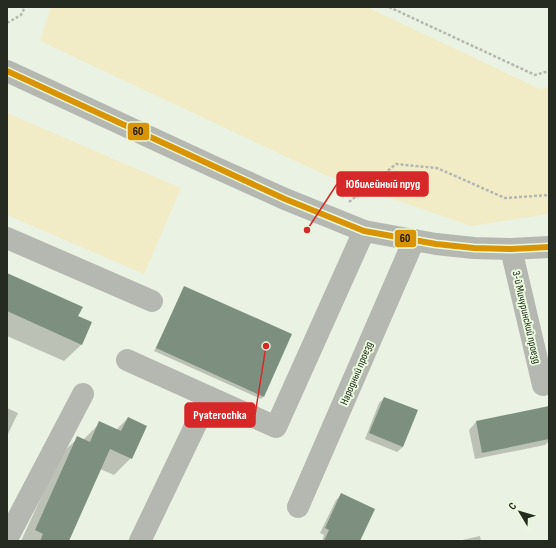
<svg xmlns="http://www.w3.org/2000/svg" width="556" height="548" font-family="'Sofia Sans Condensed',sans-serif">
<style>
.green{fill:#f1ebc6}
.shadow{fill:#0003}
.building{fill:#7d9080}
.lines{fill:none;stroke-linecap:round;stroke-linejoin:round}
.path{stroke:#b4b8b0;stroke-width:2.5;stroke-dasharray:3 2;stroke-linecap:butt}
.minor{stroke:#b5b7b1;stroke-width:22}
.bus-1-casing{stroke:#e9f9dd;stroke-width:9}
.bus-1{stroke:#d89405;stroke-width:6}
.labels{text-anchor:middle;stroke-width:4;stroke-linejoin:round;paint-order:stroke}
.street-label{font-size:11px;fill:#252b20;stroke:#e9f9dd}
.leader{fill:none;stroke:#d62828;stroke-width:1.5}
.callout-dot{fill:#d62828;stroke:#e9f9dd;stroke-width:1.5}
.callout{fill:#d62828;stroke:#d62828;stroke-width:1.5}
.callout-label{font-size:12px;text-anchor:middle;font-weight:bold;fill:#fff}
.line-badge{stroke:#e9f9dd;stroke-width:1.5}
.pale-badge-label{font-size:11px;text-anchor:middle;font-weight:bold;fill:#111}
</style>
<rect width="100%" height="100%" fill="#eaf3e3"/>
<g class="green">
<polygon points="51,7 367,7 540,89 549,87 549,214 471,226 325,175 40,41"/>
<polygon points="7,113 181,188 144,274 7,215"/>
</g>
<g class="shadow">
<polygon points="7,274 77,317 91,323 81,345 64,361 7,336"/>
<polygon points="185,287 263,397 261,399 154,351"/>
<polygon points="384,398 403,447 397,452 365,439 379,403"/>
<polygon points="549,407 549,441 545,445 475,459 469,430 476,422"/>
<polygon points="7,408 18,413 7,436"/>
<polygon points="128,418 131,458 114,475 100,469 67,541 21,541 61,454 78,438 83,440 100,423 116,430"/>
<polygon points="341,495 359,541 322,541 324,535 320,533 336,500"/>
<polygon points="480,536 481,541 458,541"/>
</g>
<g class="building">
<polygon points="7,273 83,307 78,316 92,322 82,345 7,311"/>
<polygon points="184,286 292,334 264,397 156,348"/>
<polygon points="384,397 418,410 403,447 369,433"/>
<polygon points="549,406 549,439 482,453 476,421"/>
<polygon points="128,417 147,426 132,459 110,449 69,541 40,541 43,534 35,530 77,436 90,442 99,421 121,431"/>
<polygon points="341,493 375,509 360,541 324,541 329,530 325,528"/>
</g>
<g class="lines">
<g class="path">
<polyline points="389,7 535,75 549,71"/>
<polyline points="7,23 21,15 25,7"/>
<polyline points="349,202 396,164 437,168 505,198 549,195"/>
</g>
<g class="minor">
<polyline points="7,71 212,166 285,199 364,231 436,244 474,248 511,249 549,247"/>
<polyline points="7,238 152,301"/>
<polyline points="511,249 543,385"/>
<polyline points="127,360 209,397 140,541"/>
<polyline points="209,397 276,427 364,231"/>
<polyline points="298,507 414,240"/>
<polyline points="7,539 83,394"/>
</g>
<g class="bus-1-casing">
<polyline id="bus-1" points="7,71 285,199 364,231 436,244 474,248 511,249 549,247"/>
</g>
<use href="#bus-1" class="bus-1"/>
</g>
<g class="labels">
<g class="street-label">
<text transform="translate(527 317) rotate(77)" y="4">3-й Мичуринский проезд</text>
<text transform="translate(356 373) rotate(-67)" y="4">Народный проезд</text>
</g>
</g>
<path class="leader" d="M307 230L337 184M266 346L255 415"/>
<g class="callout-dot">
<circle cx="307" cy="230" r="4"/>
<circle cx="266" cy="346" r="4"/>
</g>
<g class="callout">
<rect x="337" y="172" width="91" height="24" rx="4"/>
<rect x="185" y="403" width="70" height="24" rx="4"/>
</g>
<g class="callout-label">
<text x="383" y="188">Юбилейный пруд</text>
<text x="220" y="419">Pyaterochka</text>
</g>
<g class="line-badge">
<rect x="127" y="122" width="23" height="19" rx="4" fill="#d89405"/>
<rect x="394" y="229" width="23" height="19" rx="4" fill="#d89405"/>
</g>
<g class="pale-badge-label">
<text x="138" y="135">60</text>
<text x="405" y="242">60</text>
</g>
<rect width="556" height="548" fill="none" stroke="#252b20" stroke-width="16"/>
<g transform="translate(520 512) rotate(308)" stroke="#e9f9dd" stroke-width="3" paint-order="stroke">
<path d="M0-3L7 15L0 10L-7 15Z" fill="#252b20"/>
<text y="-6" font-size="11" font-weight="bold" text-anchor="middle" fill="#252b20">С</text>
</g>
</svg>
